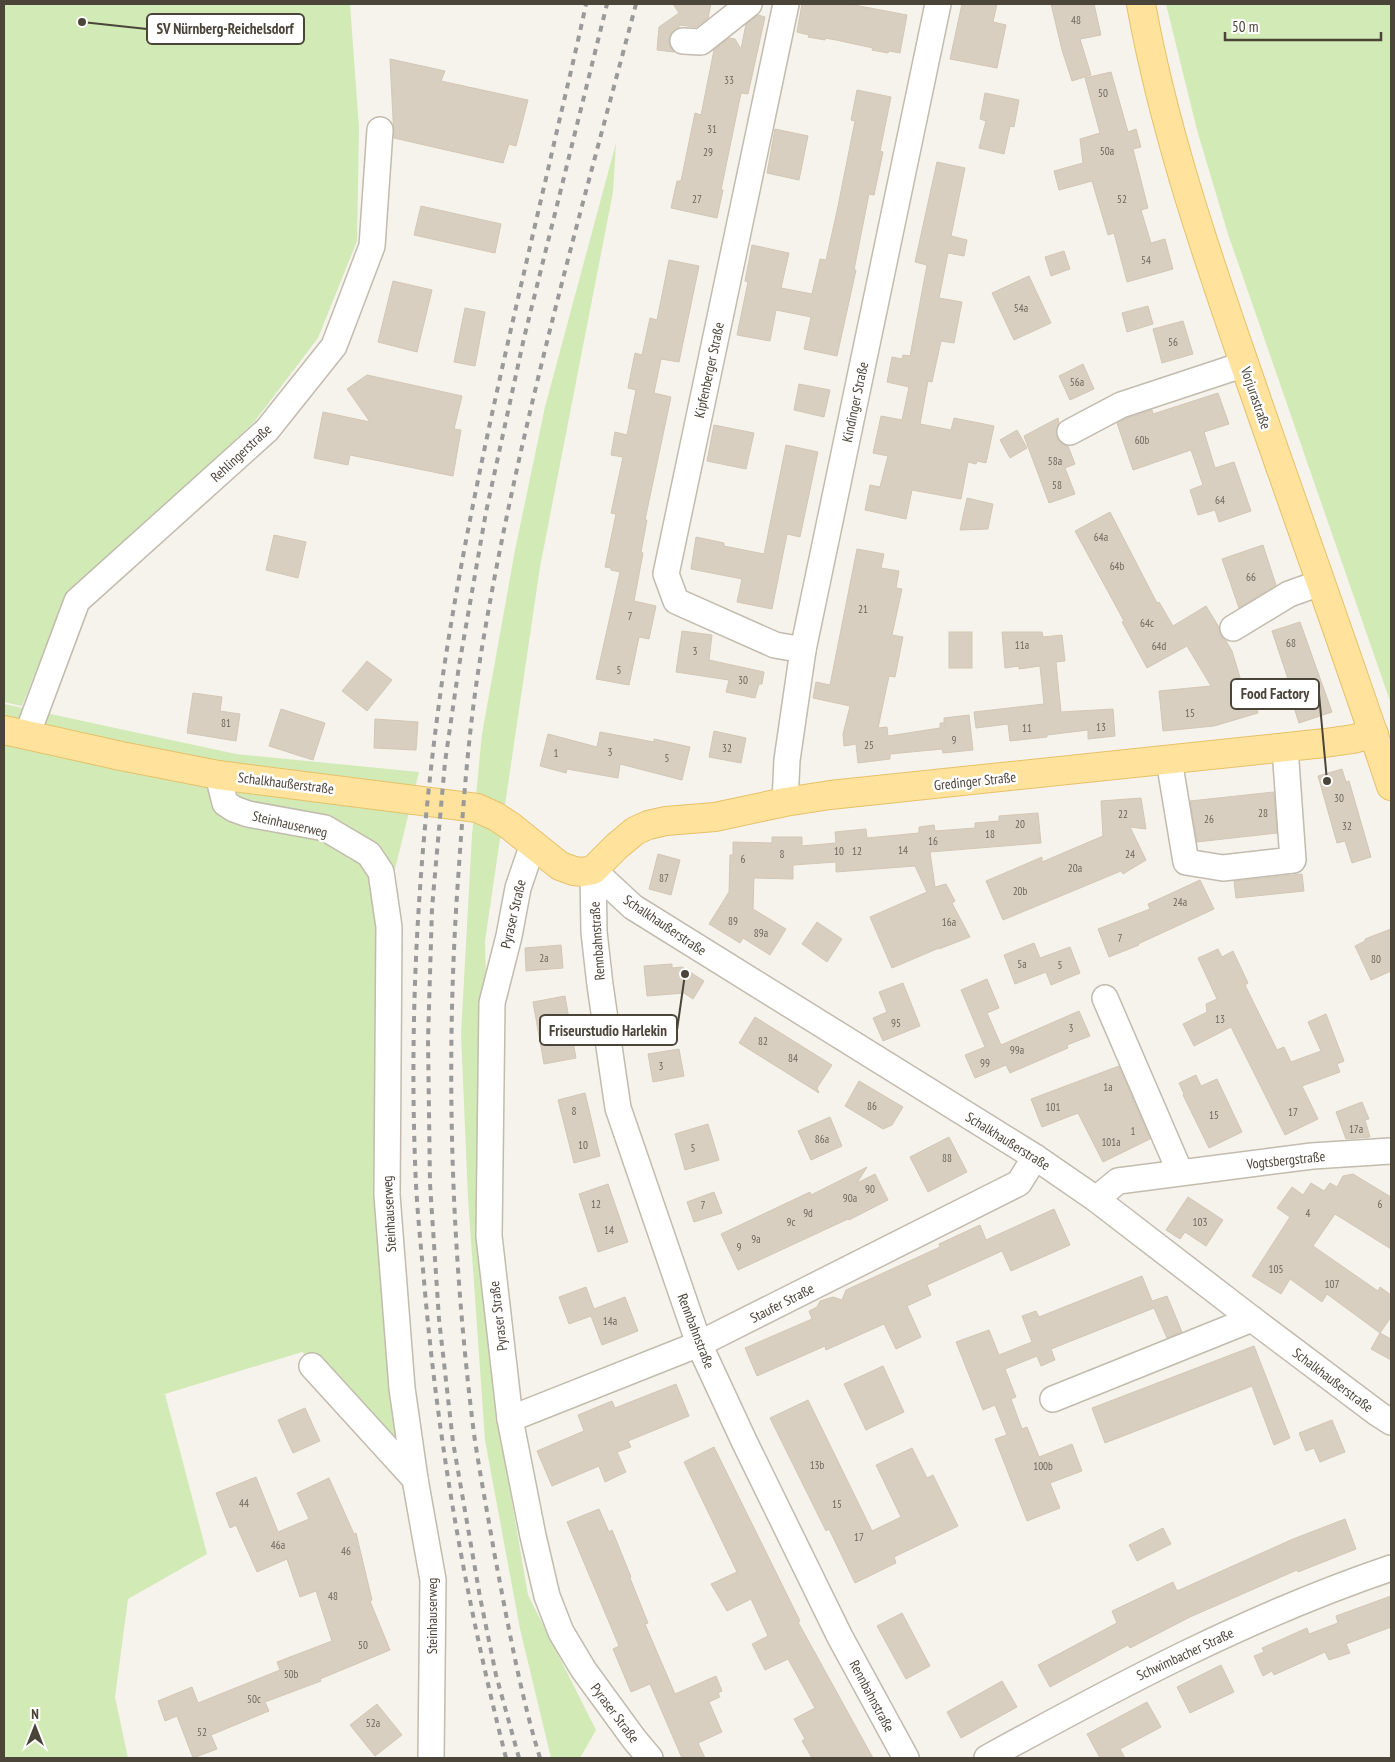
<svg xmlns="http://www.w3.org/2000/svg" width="1395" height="1762" font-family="'PT Sans Narrow',sans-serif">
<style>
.green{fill:#d2eab5}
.building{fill:#d8cfc1;stroke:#d3c7b4}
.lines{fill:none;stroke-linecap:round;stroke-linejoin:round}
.minor-casing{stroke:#c2bbae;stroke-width:28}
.major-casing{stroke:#e6c16a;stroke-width:30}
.minor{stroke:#fff;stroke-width:25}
.major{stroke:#ffe39c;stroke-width:28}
.rail{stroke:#9a9a9a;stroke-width:4;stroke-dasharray:6 6;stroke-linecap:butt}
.labels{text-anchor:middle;stroke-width:5;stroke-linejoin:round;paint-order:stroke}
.number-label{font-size:11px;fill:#6e675b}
.street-label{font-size:14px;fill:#4b4439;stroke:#fff}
.leader{fill:none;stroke:#4b4439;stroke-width:2}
.callout-dot{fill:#4b4439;stroke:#fff;stroke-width:2}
.callout{fill:#fff;stroke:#4b4439;stroke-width:2}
.callout-label{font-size:15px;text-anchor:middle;font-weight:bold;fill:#4b4439}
</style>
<rect width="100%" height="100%" fill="#f6f3ec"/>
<g class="green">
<polygon points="4,4 350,4 359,128 357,241 318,338 255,421 61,608 22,706 4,702"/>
<polygon points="1166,4 1391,4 1390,701 1228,234 1197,130"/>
<polygon points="616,143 613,192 540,567 485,941 497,1415 528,1595 596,1730 580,1758 551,1758 520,1629 485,1440 468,1198 461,1034 472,835 482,734 515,550 545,407"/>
<polygon points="4,704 236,754 419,772 391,885 389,1117 407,1453 302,1352 165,1394 207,1554 128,1599 115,1697 128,1758 4,1758"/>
</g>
<g class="building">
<polygon points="673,4 711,4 708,18 696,27 679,25 679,28 671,33 669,40 670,47 674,52 657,50 659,27 679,13"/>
<polygon points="802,4 849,4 907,15 900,53 889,51 888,53 872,50 873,48 836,40 825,38 825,40 808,37 809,35 797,32"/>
<polygon points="962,4 997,4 993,22 1006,25 997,68 950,59"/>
<polygon points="1051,4 1094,4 1101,35 1080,39 1091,75 1072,81 1062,50"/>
<polygon points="758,15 765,17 748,94 741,93 721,190 723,190 717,218 671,208 677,181 681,181 695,113 701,115 714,50 729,38 735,39 741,49 746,24"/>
<polygon points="390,59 445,71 441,81 528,100 516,146 509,144 503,163 394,138"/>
<polygon points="1111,72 1128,132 1136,129 1141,147 1133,149 1148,208 1141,210 1151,243 1165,239 1173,269 1127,282 1114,233 1108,235 1092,181 1059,190 1054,171 1083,163 1080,139 1100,133 1085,78"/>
<polygon points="857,90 891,97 880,151 883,152 874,195 869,194 854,270 856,270 837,356 804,349 811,317 776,310 770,341 737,335 748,282 745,281 752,245 789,253 781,288 812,294 820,259 826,260 837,211 855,121 851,120"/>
<polygon points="985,93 1019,100 1014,127 1010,126 1004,154 979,148 986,121 980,119"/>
<polygon points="775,129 808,136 799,180 767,173"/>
<polygon points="937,162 965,168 951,236 967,240 964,256 948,253 939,298 962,302 954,343 941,341 932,382 928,381 920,424 951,430 954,418 994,426 986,463 977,461 976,464 968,462 961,499 912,490 906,519 865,510 870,485 880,487 888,456 873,453 881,416 902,420 909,387 887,382 892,357 902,359 903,355 910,356 927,265 915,262"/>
<polygon points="421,206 501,224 495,253 414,235"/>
<polygon points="1064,251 1070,269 1051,276 1045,257"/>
<polygon points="669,260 699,266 679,362 661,359 654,393 671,397 645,520 647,520 641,552 643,553 634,601 656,606 649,639 639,637 629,685 596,679 620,572 611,570 611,568 605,567 616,514 611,513 623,457 611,455 615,432 627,435 636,390 628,388 635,353 642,355 650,318 657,320"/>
<polygon points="1029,276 1051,323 1014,340 992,293"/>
<polygon points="393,281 432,290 417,352 378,342"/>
<polygon points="1148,306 1153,324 1127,332 1122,313"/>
<polygon points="465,308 485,312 475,366 454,362"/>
<polygon points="1183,321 1193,354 1162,363 1153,329"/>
<polygon points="1083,364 1094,389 1070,400 1059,376"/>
<polygon points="367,375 462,396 454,429 461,430 453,476 350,455 348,465 314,458 323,412 370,422 347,389"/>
<polygon points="799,384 830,390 824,417 794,410"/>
<polygon points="1218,393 1229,424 1204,432 1215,468 1234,462 1251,511 1219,522 1215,510 1198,515 1190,490 1203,485 1191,450 1133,470 1117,423 1127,418 1152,410 1153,414"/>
<polygon points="1058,418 1059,423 1056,431 1057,438 1062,444 1068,446 1075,464 1065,468 1075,494 1049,503 1024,436"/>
<polygon points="714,425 754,433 746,469 707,461"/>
<polygon points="1017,430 1027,448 1010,458 1000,440"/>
<polygon points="786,445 818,452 800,537 787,534 772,609 737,602 742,579 691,569 696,537 724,543 724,546 764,554"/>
<polygon points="967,498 993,504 988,529 960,530"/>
<polygon points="1110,512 1157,603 1159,602 1173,626 1206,606 1219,627 1221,635 1226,641 1232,651 1245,694 1252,692 1258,713 1214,726 1163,731 1159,691 1211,686 1187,646 1147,668 1122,622 1124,621 1075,531"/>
<polygon points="274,535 306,542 298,578 266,570"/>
<polygon points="1263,545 1276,585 1239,608 1222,559"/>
<polygon points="857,549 884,554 881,568 899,571 896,588 902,589 892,635 903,637 895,677 889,676 878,728 887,727 888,736 940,728 940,723 944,723 944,718 969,715 973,750 943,753 942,749 890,754 890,759 858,763 856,744 844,746 843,734 850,706 813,698 816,682 830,685"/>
<polygon points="1300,622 1332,712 1299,723 1287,686 1290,685 1272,631"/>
<polygon points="682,631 712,635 709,660 764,672 762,684 759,684 755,698 726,692 729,680 676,672"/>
<rect x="949" y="632" width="23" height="36"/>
<polygon points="1002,632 1042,632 1043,637 1062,635 1065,661 1056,662 1061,712 1113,709 1115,736 1088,739 1088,730 1047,735 1047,737 1010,741 1008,724 976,728 974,712 1044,704 1040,666 1019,669 1019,666 1005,668"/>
<polygon points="367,661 392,680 367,711 342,691"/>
<polygon points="193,693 222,697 220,711 240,714 236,741 187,733"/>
<polygon points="281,709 325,723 313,760 269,746"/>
<polygon points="375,719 418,722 416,750 374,748"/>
<polygon points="714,731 746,738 741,763 709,757"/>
<polygon points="600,732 654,742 654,739 690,747 682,780 620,764 618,778 567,769 566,773 540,766 548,734 597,747"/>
<polygon points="1342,769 1346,782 1349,781 1371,857 1352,863 1345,841 1337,843 1318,776"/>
<polygon points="1274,792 1277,833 1197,842 1190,801"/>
<polygon points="1141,798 1146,829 1130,827 1146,860 1123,874 1121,871 1003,920 986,881 1042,857 1042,862 1103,836 1101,801"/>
<polygon points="1038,813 1041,843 930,852 935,887 946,884 955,901 952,903 970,937 939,949 939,948 892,968 870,917 927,892 915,866 836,872 836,862 793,865 793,879 754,878 753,909 786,929 770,955 743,938 740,943 709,924 729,892 730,855 733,855 733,842 772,843 772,837 802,837 802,846 836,843 835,832 866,829 867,838 919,833 919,827 934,825 935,831 975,828 975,823 999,821 999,816"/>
<polygon points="658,854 680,860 671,895 649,889"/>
<polygon points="1302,874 1304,891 1236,898 1234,881"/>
<polygon points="1200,880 1214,909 1138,944 1139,945 1109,957 1098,929 1150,909 1148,904"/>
<polygon points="817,922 842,939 827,962 802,944"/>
<polygon points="1391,929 1391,971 1371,980 1355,946 1365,941 1365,939"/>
<polygon points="1034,943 1040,958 1070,947 1080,973 1051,985 1046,972 1015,984 1004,955"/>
<polygon points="561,945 563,968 526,971 525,948"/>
<polygon points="1218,949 1222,957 1233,951 1248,983 1245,985 1277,1050 1284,1047 1291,1062 1321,1051 1308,1022 1326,1014 1344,1061 1337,1064 1340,1072 1302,1086 1318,1119 1285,1135 1231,1027 1194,1046 1183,1024 1207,1012 1206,1004 1217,999 1198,958"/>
<polygon points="672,964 672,968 682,967 704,981 693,999 684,993 647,996 644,966"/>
<polygon points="987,979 999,1008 987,1013 1001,1045 1079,1011 1090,1036 1067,1045 1068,1048 1010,1073 1006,1065 975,1078 965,1055 985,1047 961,990"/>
<polygon points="903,983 920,1026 883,1041 873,1018 887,1012 879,992"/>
<polygon points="565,996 576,1058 544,1064 533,1002"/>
<polygon points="755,1017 832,1065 817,1088 819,1093 739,1043"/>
<polygon points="679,1049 684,1076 653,1082 648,1054"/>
<polygon points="1119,1066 1150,1139 1103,1162 1078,1113 1042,1127 1031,1099"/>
<polygon points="1196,1075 1201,1086 1217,1079 1242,1132 1209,1148 1183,1095 1184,1094 1179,1083"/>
<polygon points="859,1081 903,1107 892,1125 883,1129 845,1106"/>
<polygon points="585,1093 600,1156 574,1163 558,1100"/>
<polygon points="1362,1102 1369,1119 1365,1120 1370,1137 1346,1139 1336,1112"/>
<polygon points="830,1117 842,1146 811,1160 798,1131"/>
<polygon points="708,1124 719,1160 685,1170 675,1134"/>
<polygon points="949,1137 967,1172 928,1192 910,1157"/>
<polygon points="867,1167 857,1183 875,1174 888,1200 849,1220 848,1219 738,1270 721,1234 810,1192 811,1195"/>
<polygon points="1353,1174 1391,1197 1391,1249 1335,1214 1313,1246 1378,1291 1380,1287 1391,1295 1391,1317 1380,1333 1327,1294 1322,1302 1290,1279 1281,1294 1252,1276 1290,1217 1277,1208 1292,1187 1303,1195 1311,1183 1324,1191 1330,1183 1337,1187 1343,1176"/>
<polygon points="608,1184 628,1242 598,1252 579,1194"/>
<polygon points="714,1192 722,1213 694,1222 687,1202"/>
<polygon points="1188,1197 1223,1220 1206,1246 1185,1232 1180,1239 1166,1230"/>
<polygon points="1054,1209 1070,1245 1011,1271 1002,1251 927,1285 931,1295 907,1306 921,1337 896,1349 884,1324 826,1350 825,1346 757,1376 745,1348 812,1319 809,1311 817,1307 820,1301 833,1297 842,1300 846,1290 940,1247 939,1244 980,1225 986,1240"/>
<polygon points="1142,1276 1152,1301 1167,1296 1182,1332 1167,1338 1154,1308 1051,1349 1055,1360 1041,1366 1037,1356 1005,1369 1016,1397 1011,1399 1022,1429 1027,1427 1039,1457 1072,1444 1082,1471 1050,1483 1060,1508 1027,1521 995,1439 1007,1435 995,1405 983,1410 956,1342 989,1330 999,1355 1032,1342 1022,1316 1036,1311 1039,1317"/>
<polygon points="586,1287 594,1309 625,1297 638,1331 602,1345 591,1316 569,1324 559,1297"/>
<polygon points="1380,1333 1391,1339 1391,1360 1371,1349"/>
<polygon points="1254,1346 1290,1438 1274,1445 1252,1386 1105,1443 1092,1408"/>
<polygon points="883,1366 904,1412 866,1430 844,1384"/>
<polygon points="676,1384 689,1416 628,1441 631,1447 617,1452 626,1472 605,1482 599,1466 552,1486 537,1451 584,1431 578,1415 612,1401 615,1408"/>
<polygon points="808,1400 872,1531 901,1517 876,1465 912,1448 927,1478 933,1475 958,1526 894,1557 896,1563 855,1583 829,1529 826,1531 770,1418"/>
<polygon points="305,1408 320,1441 293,1453 278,1420"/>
<polygon points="1332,1420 1345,1452 1320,1462 1314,1448 1306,1451 1299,1433"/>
<polygon points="714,1447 800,1621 798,1622 873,1758 812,1758 802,1741 805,1739 794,1719 815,1708 788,1659 765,1670 752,1644 768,1636 751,1599 727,1611 711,1584 737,1572 684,1462"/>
<polygon points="256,1477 278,1532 309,1519 297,1493 329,1478 354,1534 356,1533 372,1600 370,1601 390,1650 320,1679 321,1681 265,1702 269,1711 211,1735 217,1749 193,1758 177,1716 165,1721 158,1701 192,1687 198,1703 280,1670 277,1662 332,1641 316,1591 300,1597 287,1559 257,1572 236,1525 230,1528 216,1493"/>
<polygon points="599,1509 609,1532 612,1530 631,1577 630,1578 648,1623 645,1624 675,1694 716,1676 722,1691 718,1693 720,1697 709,1702 722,1732 698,1743 705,1758 682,1758 650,1684 631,1692 613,1649 619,1646 567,1522"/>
<polygon points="1345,1519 1356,1549 1298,1572 1297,1570 1190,1617 1130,1648 1128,1645 1050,1687 1038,1665 1117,1623 1112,1611 1173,1582 1177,1591 1293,1539"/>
<polygon points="1163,1528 1171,1544 1137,1561 1129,1545"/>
<polygon points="1391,1596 1391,1627 1346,1644 1350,1653 1329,1660 1325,1652 1274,1675 1272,1671 1263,1676 1254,1656 1264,1652 1262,1648 1307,1628 1309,1634 1338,1623 1336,1616"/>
<polygon points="902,1613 930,1666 906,1679 877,1626"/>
<polygon points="1221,1665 1234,1692 1190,1713 1177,1687"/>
<polygon points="1002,1681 1017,1707 961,1738 947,1712"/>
<polygon points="1147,1702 1161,1727 1120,1749 1125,1758 1100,1758 1087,1734"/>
<polygon points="377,1704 402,1735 375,1756 350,1725"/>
</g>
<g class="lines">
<g class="minor-casing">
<g id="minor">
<polyline points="786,4 666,574 676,601 775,645 803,650"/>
<polyline points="683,41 701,42 749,4"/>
<polyline points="1070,432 1121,405 1245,364"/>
<polyline points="1233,628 1289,594 1320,583"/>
<polyline points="27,735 77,601 267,430 334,346 372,246 380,130"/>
<polyline points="1169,760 1186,862 1223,868 1293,860 1285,748"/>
<polyline points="218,775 225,803 234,809 248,814 325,828 369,854 381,872 389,927 387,1195 402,1388 415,1479 433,1580 431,1758"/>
<polyline points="785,802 787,760 803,650 938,4"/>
<polyline points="533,844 518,888 509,936 492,1003 489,1236 510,1419 533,1536 547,1596 561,1632 583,1669 634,1739 650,1758"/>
<polyline points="593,870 633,907 1035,1157 1096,1199 1252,1319 1377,1413 1391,1422"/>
<polyline points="593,870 594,932 600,985 618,1108 699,1344 744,1441 840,1637 906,1758"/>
<polyline points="1105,998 1180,1172"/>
<polyline points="1096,1199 1118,1181 1312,1156 1391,1151"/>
<polyline points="312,1366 415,1479"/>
<polyline points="1053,1399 1252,1319"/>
<polyline points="510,1419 699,1344 1019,1183 1035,1157"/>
<path d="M987,1758C1118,1686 1249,1616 1391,1568"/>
</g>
</g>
<g class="major-casing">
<g id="major">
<path d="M1141,4C1163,125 1202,241 1242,357C1291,500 1343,642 1391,786"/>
<polyline points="4,730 121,756 218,775 477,808 495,816 509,825 560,866 574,871 583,872 593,870 617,846 635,831 648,825 666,821 715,817 785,802 830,795 1325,743 1353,739 1374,734"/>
</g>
</g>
<use href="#minor" class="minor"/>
<use href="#major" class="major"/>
<g class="rail">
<path d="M506,1758C467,1605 439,1450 425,1292C422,1256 418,1221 416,1185C408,1013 419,839 444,668C470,497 511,329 550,161C562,108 575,56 586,4"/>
<polyline points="519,1758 496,1675 480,1597 453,1442 439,1319 430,1184 428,1040 432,908 445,762 459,666 486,512 524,338 607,4"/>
<path d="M540,1758C520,1693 508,1624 495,1557C488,1516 480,1475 474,1434C451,1250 445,1064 458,880C463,808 468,736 479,666C515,441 578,223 636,4"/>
</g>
</g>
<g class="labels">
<g class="number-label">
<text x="1076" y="24">48</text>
<text x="729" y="84">33</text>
<text x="1103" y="97">50</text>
<text x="712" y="133">31</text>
<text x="1107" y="155">50a</text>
<text x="708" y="156">29</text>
<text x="697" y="203">27</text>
<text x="1122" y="203">52</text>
<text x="1146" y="264">54</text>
<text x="1021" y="312">54a</text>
<text x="1173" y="346">56</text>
<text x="1077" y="386">56a</text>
<text x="1142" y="444">60b</text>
<text x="1055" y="465">58a</text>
<text x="1057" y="489">58</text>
<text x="1220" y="504">64</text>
<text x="1101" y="541">64a</text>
<text x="1117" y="570">64b</text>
<text x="1251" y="581">66</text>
<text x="863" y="613">21</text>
<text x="630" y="620">7</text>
<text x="1147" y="627">64c</text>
<text x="1291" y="647">68</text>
<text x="1022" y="649">11a</text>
<text x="1159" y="650">64d</text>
<text x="695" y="655">3</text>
<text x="619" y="674">5</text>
<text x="743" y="684">30</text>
<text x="1190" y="717">15</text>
<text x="226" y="727">81</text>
<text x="1101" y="731">13</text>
<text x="1027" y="732">11</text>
<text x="954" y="744">9</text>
<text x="869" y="749">25</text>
<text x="727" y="752">32</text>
<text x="610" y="756">3</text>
<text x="556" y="757">1</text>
<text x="667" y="762">5</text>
<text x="1339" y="802">30</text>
<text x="1263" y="817">28</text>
<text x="1123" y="818">22</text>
<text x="1209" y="823">26</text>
<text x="1020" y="828">20</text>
<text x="1347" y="830">32</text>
<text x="990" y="838">18</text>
<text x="933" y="845">16</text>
<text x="903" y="854">14</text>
<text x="839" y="855">10</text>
<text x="857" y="855">12</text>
<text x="782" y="858">8</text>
<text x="1130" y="858">24</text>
<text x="743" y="863">6</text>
<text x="1075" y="872">20a</text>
<text x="664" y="882">87</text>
<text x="1020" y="895">20b</text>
<text x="1180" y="906">24a</text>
<text x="733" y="925">89</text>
<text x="949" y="926">16a</text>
<text x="761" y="937">89a</text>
<text x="1120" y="942">7</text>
<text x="544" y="962">2a</text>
<text x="1376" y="963">80</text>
<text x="1022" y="968">5a</text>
<text x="1060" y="969">5</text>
<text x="1220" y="1023">13</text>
<text x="896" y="1027">95</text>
<text x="1071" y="1032">3</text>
<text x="763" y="1045">82</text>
<text x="1017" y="1054">99a</text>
<text x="793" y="1062">84</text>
<text x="985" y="1067">99</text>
<text x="661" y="1070">3</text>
<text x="1108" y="1091">1a</text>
<text x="872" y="1110">86</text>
<text x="1053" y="1111">101</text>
<text x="574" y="1115">8</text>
<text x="1293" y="1116">17</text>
<text x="1214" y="1119">15</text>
<text x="1356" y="1133">17a</text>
<text x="1133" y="1135">1</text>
<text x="822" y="1143">86a</text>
<text x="1111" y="1146">101a</text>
<text x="583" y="1149">10</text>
<text x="693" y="1152">5</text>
<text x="947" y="1162">88</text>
<text x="870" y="1193">90</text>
<text x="850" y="1202">90a</text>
<text x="596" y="1208">12</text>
<text x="1380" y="1208">6</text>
<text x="703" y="1209">7</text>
<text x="808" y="1217">9d</text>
<text x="1308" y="1217">4</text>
<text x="791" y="1226">9c</text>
<text x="1200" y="1226">103</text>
<text x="609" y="1234">14</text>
<text x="756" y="1243">9a</text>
<text x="739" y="1251">9</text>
<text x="1276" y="1273">105</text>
<text x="1332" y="1288">107</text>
<text x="610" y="1325">14a</text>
<text x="817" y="1469">13b</text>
<text x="1043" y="1470">100b</text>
<text x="244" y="1507">44</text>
<text x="837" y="1508">15</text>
<text x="859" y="1541">17</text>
<text x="278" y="1549">46a</text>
<text x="346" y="1555">46</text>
<text x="333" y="1600">48</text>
<text x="363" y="1649">50</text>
<text x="291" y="1678">50b</text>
<text x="254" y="1703">50c</text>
<text x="373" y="1727">52a</text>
<text x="202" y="1736">52</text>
</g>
<g class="street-label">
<text transform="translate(709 370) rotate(-78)" y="5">Kipfenberger Straße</text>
<text transform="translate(1256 398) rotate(71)" y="5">Vorjurastraße</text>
<text transform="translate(855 402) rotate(-78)" y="5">Kindinger Straße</text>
<text transform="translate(241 453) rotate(-43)" y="5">Rehlingerstraße</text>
<text transform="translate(975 781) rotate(-6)" y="5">Gredinger Straße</text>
<text transform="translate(286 783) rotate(7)" y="5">Schalkhaußerstraße</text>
<text transform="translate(290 824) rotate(13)" y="5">Steinhauserweg</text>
<text transform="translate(513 914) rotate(-77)" y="5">Pyraser Straße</text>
<text transform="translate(665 925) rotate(34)" y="5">Schalkhaußerstraße</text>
<text transform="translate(597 941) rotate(-94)" y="5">Rennbahnstraße</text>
<text transform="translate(1008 1141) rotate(32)" y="5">Schalkhaußerstraße</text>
<text transform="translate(1286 1160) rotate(-6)" y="5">Vogtsbergstraße</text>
<text transform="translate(389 1214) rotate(-93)" y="5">Steinhauserweg</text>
<text transform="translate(782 1303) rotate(-27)" y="5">Staufer Straße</text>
<text transform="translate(498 1316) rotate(-97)" y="5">Pyraser Straße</text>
<text transform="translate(696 1331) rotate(69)" y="5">Rennbahnstraße</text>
<text transform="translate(1333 1380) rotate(37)" y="5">Schalkhaußerstraße</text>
<text transform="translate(432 1616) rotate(-90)" y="5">Steinhauserweg</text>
<text transform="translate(1185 1654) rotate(-25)" y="5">Schwimbacher Straße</text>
<text transform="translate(872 1696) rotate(62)" y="5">Rennbahnstraße</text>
<text transform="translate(615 1713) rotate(53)" y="5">Pyraser Straße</text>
</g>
</g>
<path class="leader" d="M82 22L147 29M1327 781L1319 694M685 974L677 1030"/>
<g class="callout-dot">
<circle cx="82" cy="22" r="5"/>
<circle cx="1327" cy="781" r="5"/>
<circle cx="685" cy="974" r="5"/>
</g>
<g class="callout">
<rect x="147" y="14" width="157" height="30" rx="5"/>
<rect x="1231" y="679" width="88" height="30" rx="5"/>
<rect x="540" y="1015" width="137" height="30" rx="5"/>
</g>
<g class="callout-label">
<text x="225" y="34">SV Nürnberg-Reichelsdorf</text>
<text x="1275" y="699">Food Factory</text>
<text x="608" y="1036">Friseurstudio Harlekin</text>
</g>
<rect width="1395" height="1762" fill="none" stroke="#4b4439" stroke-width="10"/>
<g transform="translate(35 1727)" stroke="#ffffff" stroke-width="4" paint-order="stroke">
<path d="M0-4L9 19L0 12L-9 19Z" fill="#4b4439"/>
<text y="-8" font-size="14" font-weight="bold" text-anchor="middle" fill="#4b4439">N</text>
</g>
<path d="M1225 32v8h156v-8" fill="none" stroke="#4b4439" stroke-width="2.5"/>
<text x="1232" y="32" font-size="15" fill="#4b4439" stroke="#ffffff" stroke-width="4" paint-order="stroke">50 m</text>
</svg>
